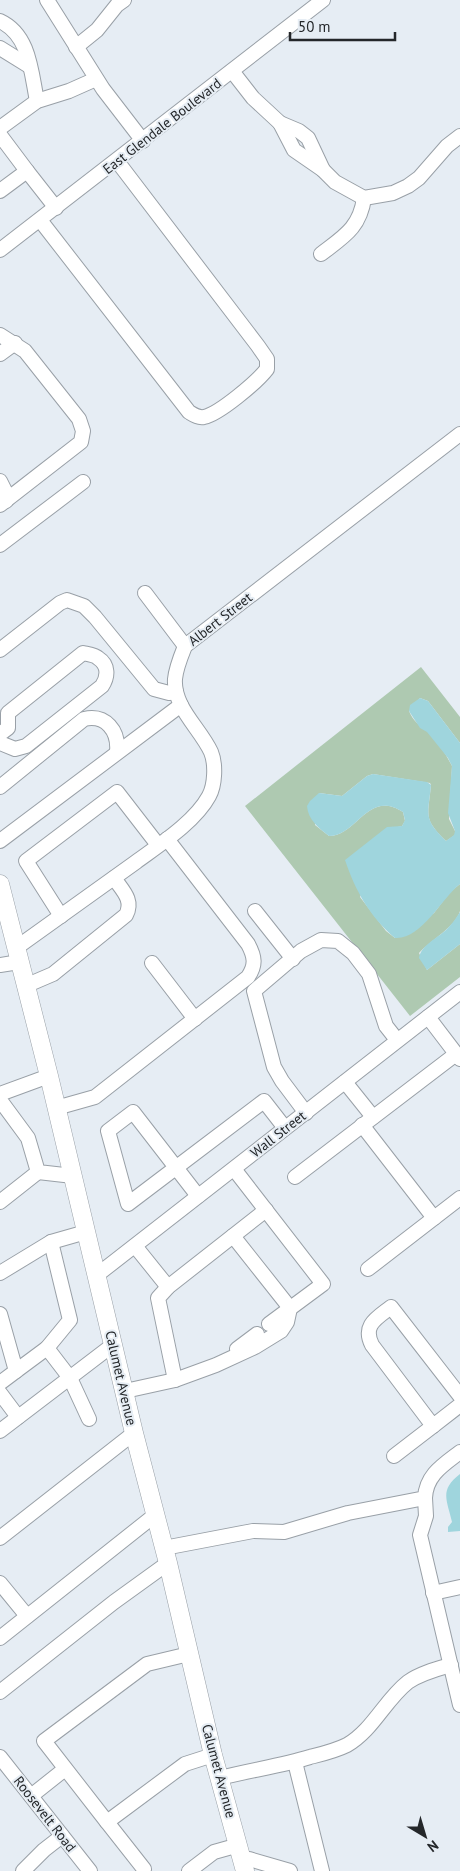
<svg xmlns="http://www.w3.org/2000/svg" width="460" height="1871" font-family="'PT Sans',sans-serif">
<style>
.green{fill:#aec9b1}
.water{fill:#9fd5dd}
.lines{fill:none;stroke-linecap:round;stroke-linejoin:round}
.minor-casing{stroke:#99a0a7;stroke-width:16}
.major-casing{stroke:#99a0a7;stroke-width:19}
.minor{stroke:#fff;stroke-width:14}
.major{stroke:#fff;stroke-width:18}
.labels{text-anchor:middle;stroke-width:4;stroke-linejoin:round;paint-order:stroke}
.street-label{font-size:14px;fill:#24272a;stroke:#e6edf4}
</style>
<rect width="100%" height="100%" fill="#e6edf4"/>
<path class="green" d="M421,667L460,717V743L428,701L420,698L409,711C413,721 420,726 428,732C437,741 446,754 452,766L449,819L455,831V835L446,841C423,818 428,817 431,785L430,783L373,774L367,776L342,796L319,793L315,825L329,836C357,836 368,789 403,812L405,821L402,826L393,828L360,897L386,931L395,938L434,913L450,892L460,884C460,892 460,903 460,911C456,926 430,941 419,953L427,970L460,944V977L410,1016L245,806Z"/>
<g class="water">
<path d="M420,698L428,701L460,743V884C442,898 421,940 395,938C370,917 355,890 345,860L387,827L402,826L405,820L403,812C368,789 357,836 329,836C319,828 308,820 307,806L310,801L319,793L342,796L367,776L373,774L427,782L431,785C428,816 423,818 446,841L454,835L455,831L448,813L452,766L448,758L427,732L420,728L409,711L410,705Z"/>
<path d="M460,912V944L427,970L419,958C421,945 438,938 447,929C452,924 456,918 460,912Z"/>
<path d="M460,1474V1531L448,1532V1527L452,1522C447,1500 439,1490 460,1474Z"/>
</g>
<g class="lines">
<g class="minor-casing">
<g id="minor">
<polyline points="47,0 103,89 143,141"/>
<path d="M0,21C30,35 31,72 37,101"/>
<polyline points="76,47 97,30 117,5 124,0"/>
<polyline points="0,48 29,66"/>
<polyline points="232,71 253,98 280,123 299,131 308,138 323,170"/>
<polyline points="280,123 294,150 323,170 335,182 364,198 393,193 408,186 419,178 447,146 460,136"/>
<polyline points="0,128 37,101 69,91 96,79"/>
<polyline points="0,135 27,171 0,191"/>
<polyline points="27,171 56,208"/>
<path d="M40,220L189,412C194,415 198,418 204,417C219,414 257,382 267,369V359L258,346L117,161"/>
<polyline points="0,250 323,0"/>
<path d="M321,254C343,237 360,228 364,198"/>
<polyline points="0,335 25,351 79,419 83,431 81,442 0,505"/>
<polyline points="0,354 15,343"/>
<polyline points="0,481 5,491 6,501"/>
<polyline points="0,545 83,482"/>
<polyline points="145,593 185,646"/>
<polyline points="0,650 60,603 67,600 84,606 95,617 154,689 169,693 176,692"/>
<path d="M0,734L8,728V713L83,653C87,654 95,655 98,658C109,665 108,677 102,686L26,746L15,749L0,743"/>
<path d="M0,787L84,719C106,714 119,731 117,752"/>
<polyline points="0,841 181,705"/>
<polyline points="255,911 293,959"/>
<polyline points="61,916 26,861 117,792 158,845"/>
<path d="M16,948C56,919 96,891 136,862C159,845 195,822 209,796C215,785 216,764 211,752C200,728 173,707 175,679C176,668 181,656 185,646L460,434"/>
<polyline points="152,963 195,1019"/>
<polyline points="0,965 19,962"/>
<path d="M25,986L53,974L126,915C134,900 122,890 114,878"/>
<polyline points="428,1017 460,1059"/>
<polyline points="345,1082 373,1117"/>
<polyline points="0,1094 49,1076"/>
<polyline points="0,1100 28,1138 38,1172 73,1176"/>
<path d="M56,1108L95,1097L248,977C256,965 255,957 248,944L167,839"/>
<polyline points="306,1113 282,1081 274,1067 254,991 301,951 321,940 338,941 353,953 369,974 386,1026 397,1040"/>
<polyline points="362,1125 434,1218"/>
<polyline points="234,1169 323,1284 269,1324"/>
<polyline points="295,1177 456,1054"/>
<polyline points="198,1196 133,1112 108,1131 128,1204 264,1101 285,1128"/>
<polyline points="0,1202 38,1172"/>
<polyline points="135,1246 168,1287"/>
<polyline points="368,1269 460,1198"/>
<polyline points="0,1273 51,1242 86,1232"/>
<polyline points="97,1275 460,992"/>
<polyline points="0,1314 16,1371 47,1348 70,1378 89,1419"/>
<polyline points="47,1348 70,1320 51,1242"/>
<polyline points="237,1349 257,1334"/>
<polyline points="175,1380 158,1298 168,1287 266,1210"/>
<polyline points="0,1383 16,1371"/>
<polyline points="125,1391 175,1380 216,1365 255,1347 281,1331 287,1322 290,1308 233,1236"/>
<polyline points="0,1393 18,1417"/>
<path d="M460,1396L391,1307C377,1318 362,1325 372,1345L433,1426L460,1405"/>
<polyline points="0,1431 114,1344"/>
<polyline points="394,1456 433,1426"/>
<polyline points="425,1498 426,1516 420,1535 460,1705"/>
<polyline points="0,1538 134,1433"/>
<path d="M164,1548L253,1531L284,1532L348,1513L425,1498C426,1475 443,1465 460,1452"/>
<polyline points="0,1583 27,1616"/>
<polyline points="433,1593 460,1587"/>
<polyline points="0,1638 155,1515"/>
<polyline points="189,1654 147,1664 44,1741 107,1822 185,1764 213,1755"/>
<polyline points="0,1692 114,1602 168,1563"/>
<polyline points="0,1757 90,1871"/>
<polyline points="295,1762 322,1871"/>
<path d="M220,1778C250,1770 281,1766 310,1757C322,1754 335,1751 347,1745C373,1730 385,1700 408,1682C421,1673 437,1669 451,1665"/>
<polyline points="31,1796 65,1769"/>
<polyline points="107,1822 144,1869"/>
<polyline points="242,1859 249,1859 290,1871"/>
<polyline points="23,1871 44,1850 62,1836"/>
<polyline points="189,1871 214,1852 239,1845"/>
</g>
</g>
<g class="major-casing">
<polyline id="major" points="0,884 49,1076 134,1433 168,1563 213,1755 245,1871"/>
</g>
<use href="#minor" class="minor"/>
<use href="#major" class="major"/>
</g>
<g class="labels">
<g class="street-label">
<text transform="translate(162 126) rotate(-38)" y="5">East Glendale Boulevard</text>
<text transform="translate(220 619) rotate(-38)" y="5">Albert Street</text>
<text transform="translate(278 1134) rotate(-38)" y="5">Wall Street</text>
<text transform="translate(121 1378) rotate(77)" y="5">Calumet Avenue</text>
<text transform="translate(219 1771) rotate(75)" y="5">Calumet Avenue</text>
<text transform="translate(45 1814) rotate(52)" y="5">Roosevelt Road</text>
</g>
</g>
<g transform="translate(425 1836) rotate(142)" stroke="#e6edf4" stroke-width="4" paint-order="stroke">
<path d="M0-4L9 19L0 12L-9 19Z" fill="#24272a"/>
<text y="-8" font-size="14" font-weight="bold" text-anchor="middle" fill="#24272a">N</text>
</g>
<path d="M290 32v8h105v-8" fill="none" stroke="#24272a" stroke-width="2.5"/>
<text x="298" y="32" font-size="15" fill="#24272a" stroke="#e6edf4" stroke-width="4" paint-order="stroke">50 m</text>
</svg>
